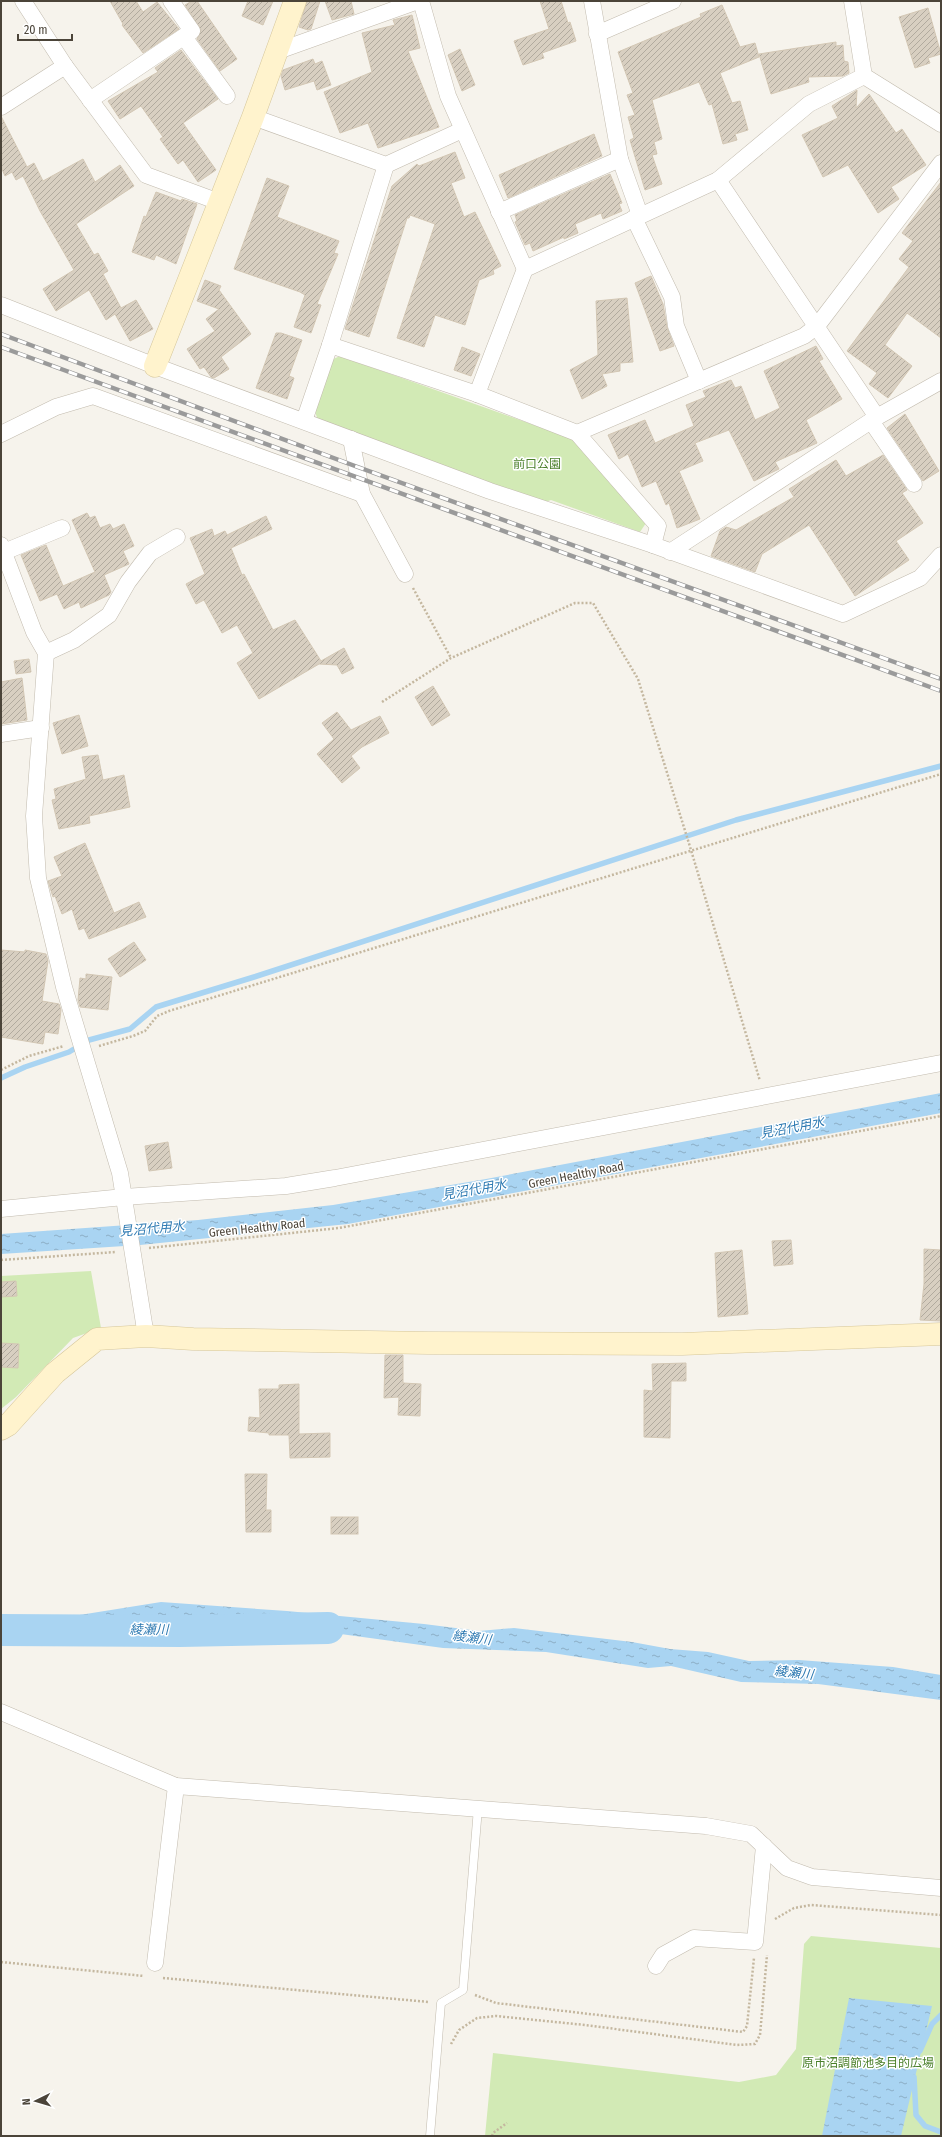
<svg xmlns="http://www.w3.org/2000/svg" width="942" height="2137" font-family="'Fira Sans Condensed','Noto Sans JP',sans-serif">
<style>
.green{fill:#d2eab5}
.water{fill:url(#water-ripples)}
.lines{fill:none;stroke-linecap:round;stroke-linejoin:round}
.stream{stroke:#a9d4f2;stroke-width:5.5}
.river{stroke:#a9d4f2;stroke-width:32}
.building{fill:url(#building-hatch);stroke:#d3c7b4}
.lane-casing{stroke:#c2bbae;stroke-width:9}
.street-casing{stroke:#c2bbae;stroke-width:17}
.secondary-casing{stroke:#d6c79b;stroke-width:23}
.path{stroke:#c4b79f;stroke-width:2.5;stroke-dasharray:2 2;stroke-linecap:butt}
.lane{stroke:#fff;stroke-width:8}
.street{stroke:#fff;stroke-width:16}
.secondary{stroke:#fff3cd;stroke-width:22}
.rail-casing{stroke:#9a9a9a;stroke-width:4.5}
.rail{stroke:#fff;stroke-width:3;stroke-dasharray:9;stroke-linecap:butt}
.labels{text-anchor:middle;stroke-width:3;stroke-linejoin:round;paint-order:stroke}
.park-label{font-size:12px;fill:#4a7f2a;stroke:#fff}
.street-label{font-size:12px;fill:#4b4439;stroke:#fff}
.water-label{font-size:13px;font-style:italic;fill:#2e7ab2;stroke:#fff}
</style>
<defs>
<pattern id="water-ripples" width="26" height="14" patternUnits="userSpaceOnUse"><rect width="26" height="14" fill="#a9d4f2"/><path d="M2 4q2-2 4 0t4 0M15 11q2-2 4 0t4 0" fill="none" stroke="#8caec5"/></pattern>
<pattern id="building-hatch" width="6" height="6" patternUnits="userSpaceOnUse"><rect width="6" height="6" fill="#d8cfc1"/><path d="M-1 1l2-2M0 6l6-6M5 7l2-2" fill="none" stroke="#b1aa9e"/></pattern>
</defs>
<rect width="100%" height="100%" fill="#f6f3ec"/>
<g class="green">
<polygon points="340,356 573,439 646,523 640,532 551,500 542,503 319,423 314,409 329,361"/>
<polygon points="91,1271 101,1328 73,1338 16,1397 1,1409 1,1276"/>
<polygon points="811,1936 941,1948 941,2136 485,2136 493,2053 739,2082 776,2075 796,2049 804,1944"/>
</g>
<g class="water">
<polygon points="941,1093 941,1113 348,1224 140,1245 1,1254 1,1234 198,1220 333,1205 486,1179"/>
<polygon points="161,1602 287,1611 424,1624 479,1631 514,1628 632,1642 670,1649 708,1652 749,1661 799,1660 893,1667 941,1675 941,1700 818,1684 741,1682 671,1666 648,1668 546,1652 443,1648 326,1632 253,1625 199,1625 79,1636 1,1637 1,1620 67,1617"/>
<polygon points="849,1998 932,2006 901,2136 822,2136"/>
</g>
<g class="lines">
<g class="stream">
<polyline points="1,1078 25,1067 69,1052 89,1040 130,1029 156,1007 254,977 736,820 941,766"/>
<polyline points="920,2051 932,2024 941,2015"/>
<polyline points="914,2077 916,2115 925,2126 941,2132"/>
</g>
<polyline class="river" points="1,1630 180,1631 328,1628"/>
</g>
<g class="building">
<polygon points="110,1 136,1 143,12 157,2 179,29 143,53 122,25 123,24"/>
<polygon points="192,1 197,1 237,59 220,71 197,39 201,30 185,5"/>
<polygon points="248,1 273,1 263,25 242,16"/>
<polygon points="307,1 320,1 311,29 308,30 299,27"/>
<polygon points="325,1 351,1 354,14 332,20"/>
<polygon points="540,1 561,1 568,23 570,22 576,41 542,53 544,58 523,65 514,41 549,29"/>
<polygon points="722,5 740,47 755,43 759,57 720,73 732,103 740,101 748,130 735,134 737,140 723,144 712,104 709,105 699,82 652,100 662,139 654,142 657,154 652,155 662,184 645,190 630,140 634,138 628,117 635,115 627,95 633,93 618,52 701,17 700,14"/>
<polygon points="928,8 941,54 928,58 930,63 915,68 899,17"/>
<polygon points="412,15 420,48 408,51 439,127 378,148 368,123 340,133 324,92 372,72 362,33 395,25 393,20"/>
<polygon points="836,42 836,46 843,45 844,61 848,62 849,73 843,76 808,77 809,82 771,94 759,54"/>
<polygon points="460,49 475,85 462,91 448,55"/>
<polygon points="181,50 218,99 183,123 216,170 198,182 183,160 178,164 160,139 163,137 141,106 120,119 108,101 158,72 155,68"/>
<polygon points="313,59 315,64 322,61 331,85 317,90 314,81 285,90 281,76 283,70"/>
<polygon points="857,90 856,108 869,94 896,133 902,129 926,165 891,187 899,199 878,213 848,165 823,177 802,135 838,118 832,106"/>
<polygon points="1,116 27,167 34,163 43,181 83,159 95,182 120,165 134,186 76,224 94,255 98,253 108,271 103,274 121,308 136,300 153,329 130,341 115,314 106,320 89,290 56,311 43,289 74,270 40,211 23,176 16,180 12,172 5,176 1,167"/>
<polygon points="594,134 602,156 508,198 499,175"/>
<polygon points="455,152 465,178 451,183 464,217 475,212 501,266 493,270 494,274 479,280 465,325 435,315 424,347 397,338 435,224 410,215 409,218 407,218 369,337 345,329 392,186 417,164 419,166"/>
<polygon points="610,174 622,203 619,204 622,211 603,219 601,213 575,224 578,233 564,239 564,237 533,251 530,243 525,245 515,222 517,221 515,215"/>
<polygon points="267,178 289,186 277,217 339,241 334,253 338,254 317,304 321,305 311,333 294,327 305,295 300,292 234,269"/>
<polygon points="941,182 941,338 907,313 885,345 912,366 888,398 869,384 877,373 847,351 909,267 899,259 913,241 902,233"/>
<polygon points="156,192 181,201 182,199 197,204 176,264 156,255 154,260 132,252 144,216 146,217"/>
<polygon points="651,276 663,304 667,327 674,346 660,351 635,283"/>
<polygon points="205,280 221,286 219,290 251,334 221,357 229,369 214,378 211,377 204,367 200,369 187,349 215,331 206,319 219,309 197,301"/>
<polygon points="627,298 633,362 620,363 620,371 602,374 607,386 582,399 570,370 598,355 596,301"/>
<polygon points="276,333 281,333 302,340 289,376 294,378 287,399 256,388"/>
<polygon points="816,346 823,359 819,361 842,399 806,420 817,443 775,462 779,469 754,481 729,430 695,443 703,461 679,471 700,519 677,528 669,503 666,505 656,481 642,487 628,454 619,459 608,435 645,420 655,443 694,426 686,405 706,397 703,391 731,380 735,388 741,386 755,420 780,408 764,371"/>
<polygon points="462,347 480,354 471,376 454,370"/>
<polygon points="905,414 939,471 923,481 887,428"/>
<polygon points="883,455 907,490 902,493 923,523 896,541 909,560 855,596 809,525 762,554 755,572 711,556 720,531 726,527 736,530 794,497 789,489 836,460 846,476"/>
<polygon points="87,513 90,518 95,516 100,528 110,524 113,529 124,524 134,546 123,551 129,564 104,575 111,592 109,595 81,608 79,602 64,609 57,594 40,601 21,555 46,545 63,586 95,572 72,520"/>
<polygon points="266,516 272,529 231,548 242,575 244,574 273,630 295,620 321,661 344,648 354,668 342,674 337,665 319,664 259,699 237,663 253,653 237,625 222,633 204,600 196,604 186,584 205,574 190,538 212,529 214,536 225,531 227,535"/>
<polygon points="29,659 31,672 16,674 14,661"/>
<polygon points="22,678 27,720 1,724 1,682"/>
<polygon points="433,686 450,715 432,726 415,697"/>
<polygon points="337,712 351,730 380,716 389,733 362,747 351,756 360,768 342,783 317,754 334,739 322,723"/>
<polygon points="79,715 88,746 62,754 53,723"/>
<polygon points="98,755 103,780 124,775 130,807 89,816 90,823 59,829 52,800 56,799 54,789 86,779 82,757"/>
<polygon points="85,843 114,913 139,902 146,917 89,939 84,928 79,930 72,909 62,914 55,896 53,897 48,881 62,876 54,857"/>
<polygon points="134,942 146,960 120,977 108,959"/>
<polygon points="1,950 25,952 25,950 46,954 48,961 42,1001 59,1004 61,1010 58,1034 45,1032 43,1044 1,1037"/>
<polygon points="86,974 112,977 108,1010 80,1007 78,1000 80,978 86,979"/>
<polygon points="168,1142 172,1168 149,1171 145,1146"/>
<polygon points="791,1240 793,1264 774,1266 772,1241"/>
<polygon points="924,1249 941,1250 941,1321 920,1320 924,1284"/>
<polygon points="742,1250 748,1314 718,1317 715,1253"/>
<polygon points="16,1281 17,1296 1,1297 1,1282"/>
<polygon points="1,1343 19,1344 18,1368 1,1367"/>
<polygon points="385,1355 403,1355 403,1383 421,1384 420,1416 398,1415 399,1397 384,1398"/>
<polygon points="686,1363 686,1381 671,1381 670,1438 644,1437 644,1390 653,1391 652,1364"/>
<polygon points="299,1384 299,1434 330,1433 330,1457 290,1458 289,1435 269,1435 269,1433 248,1431 249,1417 260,1418 259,1389 279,1389 279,1385"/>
<polygon points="245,1474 267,1474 266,1510 271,1510 271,1532 246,1532"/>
<rect x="331" y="1517" width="27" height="17"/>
</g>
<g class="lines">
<g class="lane-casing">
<polyline id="lane" points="430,2136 441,2003 463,1990 478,1808"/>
</g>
<g class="street-casing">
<g id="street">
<polyline points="23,1 65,66 146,175 219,202"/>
<polyline points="421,1 448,96 525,269"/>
<polyline points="592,1 620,159 640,215"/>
<polyline points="852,1 864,76 941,124"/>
<polyline points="597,34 673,1"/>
<polyline points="184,37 227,96"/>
<polyline points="278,51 418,1"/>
<polyline points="90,100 192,31 171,1"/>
<polyline points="1,107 65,66"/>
<polyline points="253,117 386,165 462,130"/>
<polyline points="718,180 877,417"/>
<polyline points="499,212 620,159"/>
<polyline points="634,218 672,297 676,326 699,381"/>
<polyline points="1,305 155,366 490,491 653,545 843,614 920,578 941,555"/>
<polyline points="330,345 386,165"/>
<polyline points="477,394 525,269 718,180 809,104 864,76"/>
<polyline points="304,421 330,345 477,394 577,433 658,526 653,545"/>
<polyline points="871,421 914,484"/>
<polyline points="577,433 804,336 817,326 941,163"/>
<polyline points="1,434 56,407 93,396 362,494"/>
<polyline points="351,439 362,494 405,574"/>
<polyline points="1,545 34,632 46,653 34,816 38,878 64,987 120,1173 146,1336"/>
<polyline points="4,552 62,528"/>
<polyline points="670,552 877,417 941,381"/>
<polyline points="46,653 74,640 109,615 128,582 150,553 177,537"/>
<polyline points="1,734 41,728"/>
<polyline points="1,1209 124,1197 286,1186 335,1178 941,1063"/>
<polyline points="1,1712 176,1786 706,1826 751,1834 787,1868 812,1877 941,1888"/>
<polyline points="155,1963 176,1786"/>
<polyline points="656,1966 663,1955 694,1938 755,1942 764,1846"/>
</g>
</g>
<g class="secondary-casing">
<g id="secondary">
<polyline points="155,366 253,117 295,1"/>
<polyline points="1,1429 8,1425 55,1373 97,1339 146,1336 193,1339 428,1343 682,1344 941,1334"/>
</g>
</g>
<g class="path">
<polyline points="413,588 451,658"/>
<polyline points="382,702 451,658 575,603 593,603 638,679 691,850 760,1081"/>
<polyline points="99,1046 133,1036 145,1031 157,1016 169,1011 941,774"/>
<polyline points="1,1070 29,1056 64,1046"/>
<polyline points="149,1248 339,1228 941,1116"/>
<polyline points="1,1260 116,1252"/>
<polyline points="775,1919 794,1908 811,1905 941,1915"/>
<polyline points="1,1962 144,1976"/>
<polyline points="163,1978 429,2002"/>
<polyline points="475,1995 496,2003 743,2032 747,2026 754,1958"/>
<polyline points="451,2044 459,2030 477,2018 496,2016 585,2025 737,2045 755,2044 760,2035 767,1955"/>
<polyline points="492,2136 493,2133 507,2123"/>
</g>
<use href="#lane" class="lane"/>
<use href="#street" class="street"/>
<use href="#secondary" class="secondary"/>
<g class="rail-casing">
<g id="rail">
<polyline points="1,334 355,466 941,679"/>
<polyline points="1,347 941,691"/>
</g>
</g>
<use href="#rail" class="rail"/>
</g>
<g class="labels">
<g class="park-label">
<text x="537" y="468">前口公園</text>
<text x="868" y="2067">原市沼調節池多目的広場</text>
</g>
<g class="street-label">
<text transform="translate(576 1175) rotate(-11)" y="4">Green Healthy Road</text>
<text transform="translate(257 1228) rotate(-6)" y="4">Green Healthy Road</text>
</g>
<g class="water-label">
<text transform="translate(792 1127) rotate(-11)" y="5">見沼代用水</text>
<text transform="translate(474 1189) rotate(-10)" y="5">見沼代用水</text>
<text transform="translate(152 1228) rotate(-5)" y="5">見沼代用水</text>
<text x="149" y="1634">綾瀬川</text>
<text transform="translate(472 1637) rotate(7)" y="5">綾瀬川</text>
<text transform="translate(794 1672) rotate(6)" y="5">綾瀬川</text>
</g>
</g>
<rect width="942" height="2137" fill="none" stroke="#4b4439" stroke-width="4"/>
<g transform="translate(36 2101) rotate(265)" stroke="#ffffff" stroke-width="3" paint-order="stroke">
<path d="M0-3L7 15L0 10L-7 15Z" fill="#4b4439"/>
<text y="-6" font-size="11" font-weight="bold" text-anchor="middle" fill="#4b4439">N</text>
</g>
<path d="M18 34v6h54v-6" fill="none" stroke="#4b4439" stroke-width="2"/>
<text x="24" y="34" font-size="12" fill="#4b4439" stroke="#ffffff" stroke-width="3" paint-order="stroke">20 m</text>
</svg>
